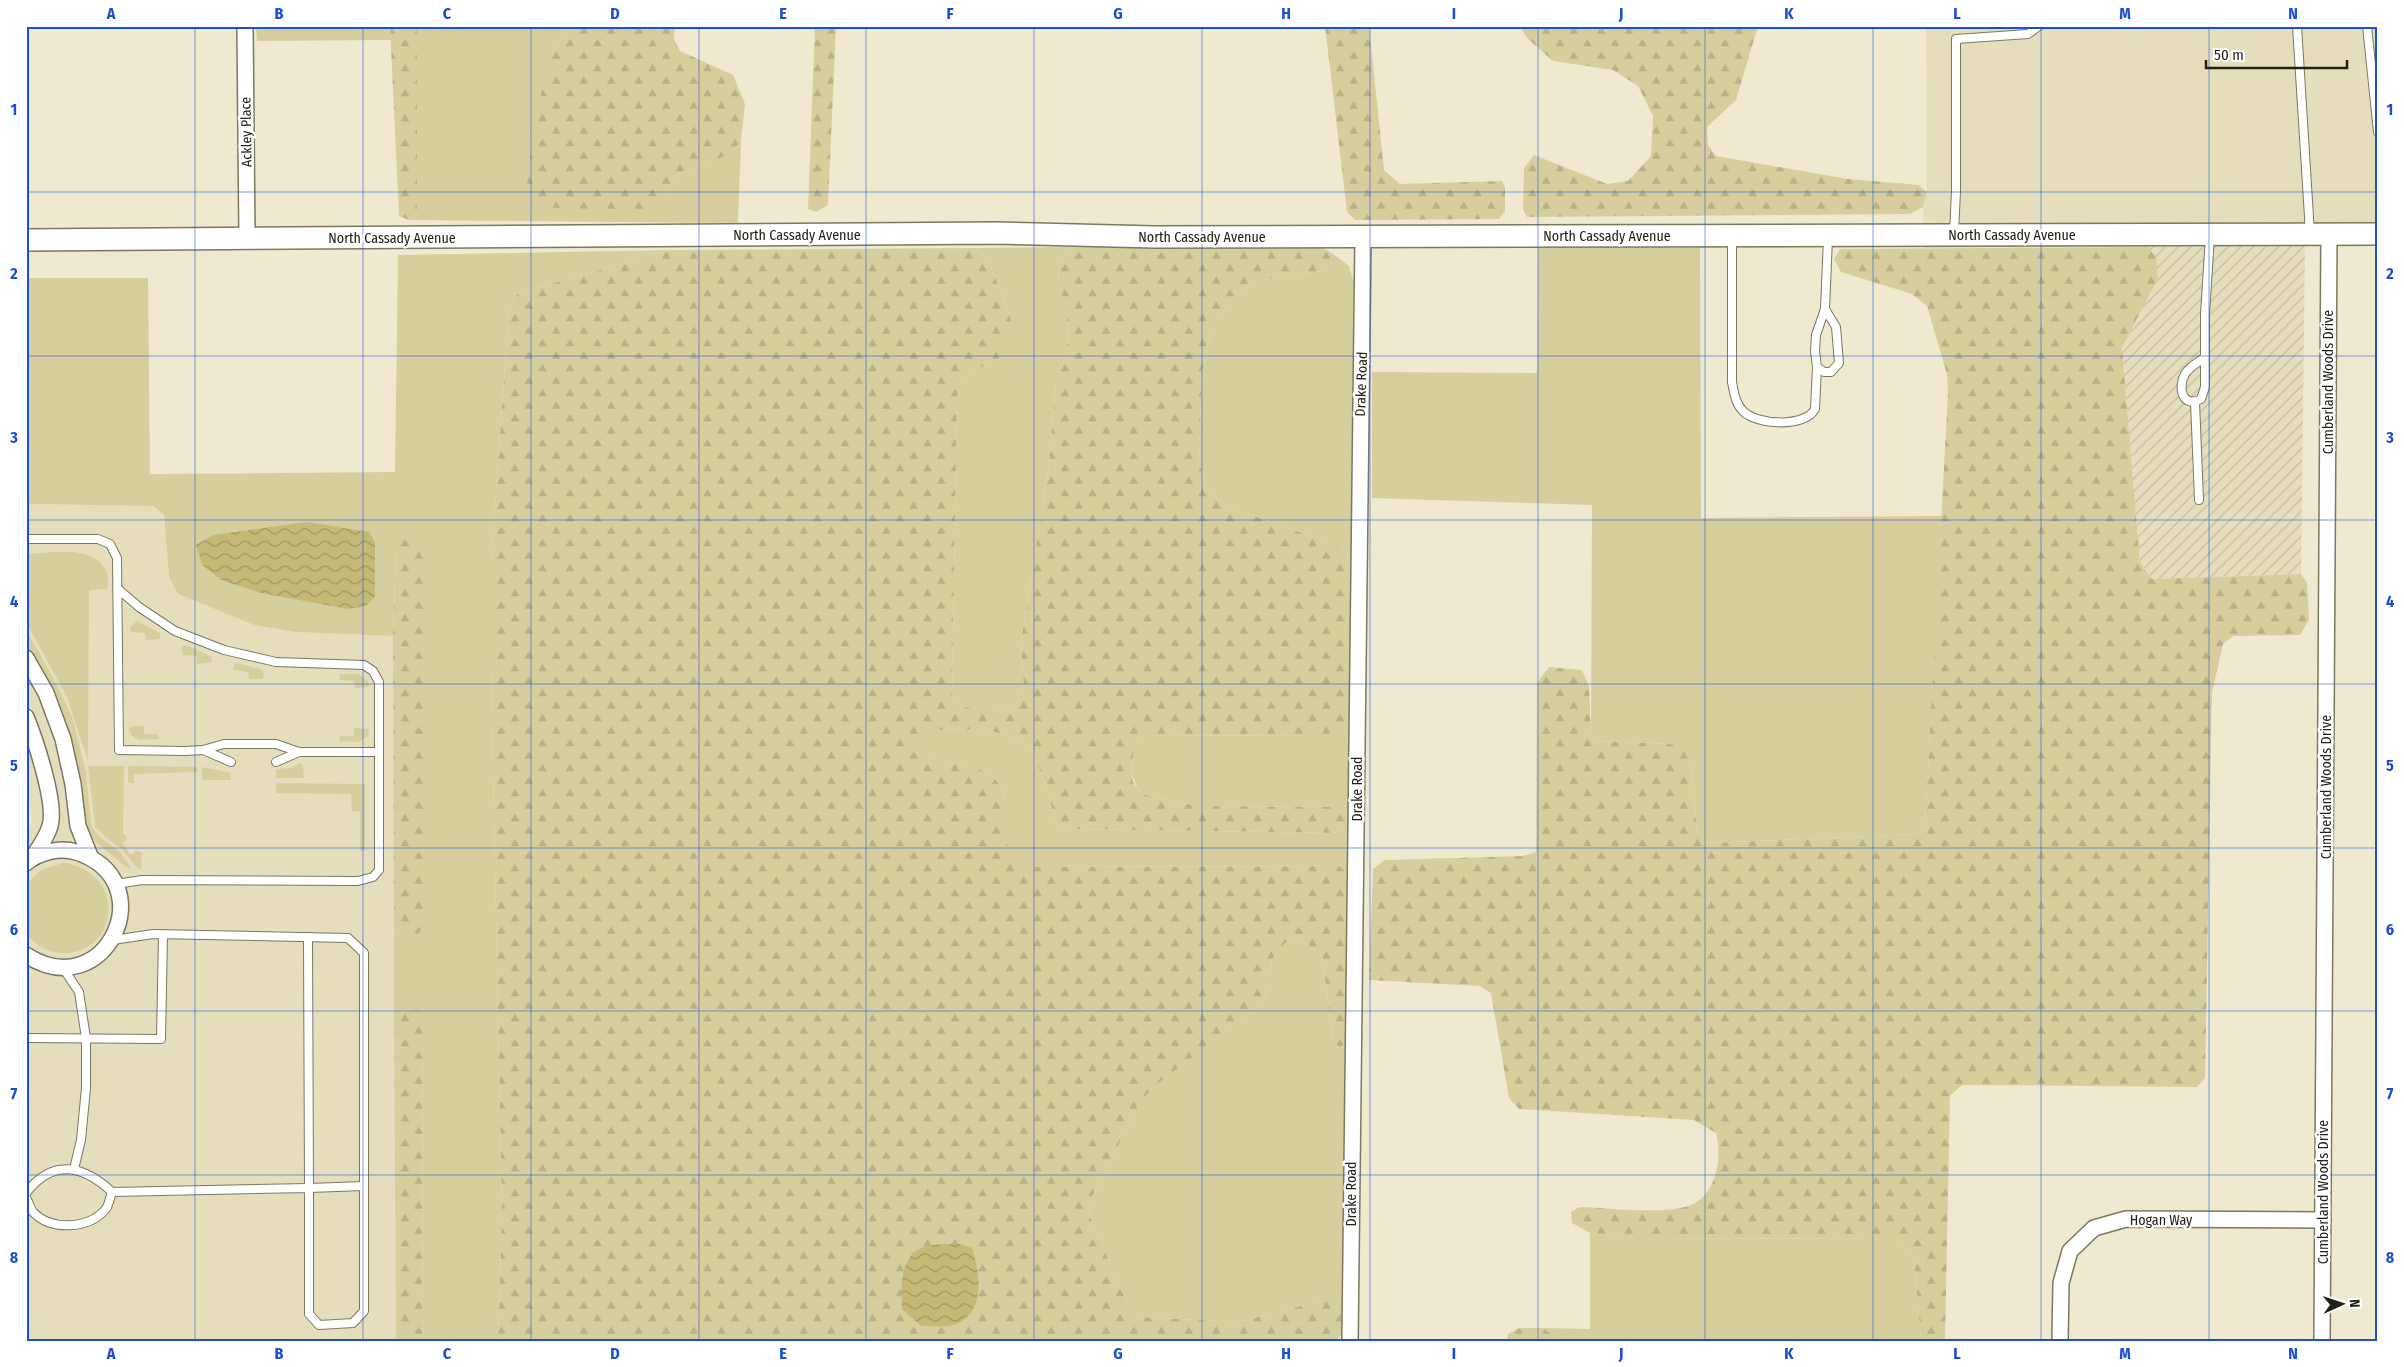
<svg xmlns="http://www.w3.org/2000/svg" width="2404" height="1367" font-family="'Fira Sans Condensed',sans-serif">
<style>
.built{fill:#e5debd}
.industrial{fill:url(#industrial-furrows)}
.grass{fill:#d7ce9e}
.forest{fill:url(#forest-firs);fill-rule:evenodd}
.water{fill:url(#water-waves)}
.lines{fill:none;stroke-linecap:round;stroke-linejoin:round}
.lane-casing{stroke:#7c7760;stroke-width:10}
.street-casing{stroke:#7c7760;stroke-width:18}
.secondary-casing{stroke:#7c7760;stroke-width:24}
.lane{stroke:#fff;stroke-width:8}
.street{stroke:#fff;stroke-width:15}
.secondary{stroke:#fff;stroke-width:21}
.grid{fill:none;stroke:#1d4ed8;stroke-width:1;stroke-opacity:0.55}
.labels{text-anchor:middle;stroke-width:5;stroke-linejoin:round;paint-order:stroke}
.street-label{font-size:14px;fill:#232117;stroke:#fff}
.neatline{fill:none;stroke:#1d4ed8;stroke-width:2}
.grid-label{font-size:16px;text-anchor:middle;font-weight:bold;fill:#1d4ed8}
</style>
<defs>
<pattern id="industrial-furrows" width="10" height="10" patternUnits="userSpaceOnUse" patternTransform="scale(1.25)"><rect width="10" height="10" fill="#e5debd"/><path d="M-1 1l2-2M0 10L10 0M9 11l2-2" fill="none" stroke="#c4bea2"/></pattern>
<pattern id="forest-firs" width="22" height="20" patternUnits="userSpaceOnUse" patternTransform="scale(1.25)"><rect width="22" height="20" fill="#d7ce9e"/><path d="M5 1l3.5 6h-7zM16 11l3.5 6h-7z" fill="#b8b187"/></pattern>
<pattern id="water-waves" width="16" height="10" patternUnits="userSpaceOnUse" patternTransform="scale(1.25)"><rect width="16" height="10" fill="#c6b978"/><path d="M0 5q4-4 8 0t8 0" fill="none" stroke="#a09661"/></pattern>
</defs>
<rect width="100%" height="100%" fill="#efeacf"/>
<g class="built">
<polygon points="1926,26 2378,26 2378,245 1924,248 1923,207 1927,193"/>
<polygon points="26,504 153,506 164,515 169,577 178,594 254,625 295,632 393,636 396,1341 26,1341 26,833 32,822 26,777"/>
</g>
<polygon class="industrial" points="2305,245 2301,574 2152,579 2140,562 2122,348 2158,278 2156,256 2148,247"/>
<g class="grass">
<polygon points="256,26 390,26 391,40 257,41"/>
<polygon points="417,26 571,26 551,55 665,202 673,177 730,154 741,141 738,223 409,220 417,215"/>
<polygon points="1538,246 1700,248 1701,518 1942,516 1925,825 1917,834 1708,843 1697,830 1690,759 1670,744 1597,741 1591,734 1592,505 1372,498 1372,372 1537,373"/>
<path d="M1072,247L1061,260L1058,277L1068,324L1067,352L1056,379L1049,465L1021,641L1024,690L1015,706C992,713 970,715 952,697L957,397L964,376L998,359L1011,320L989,261L976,248Z"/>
<polygon points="671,250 518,293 509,309 491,560 491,668 502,1210 498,1341 422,1341 423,1012 402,1004 394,1015 394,930 404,937 396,547 393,636 295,632 254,625 178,594 169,577 164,515 153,506 26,504 26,278 148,278 150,474 395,472 398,255"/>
<polygon points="1332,253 1349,266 1354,283 1351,562 1344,548 1229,507 1208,491 1199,462 1202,370 1210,335 1229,302 1254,281 1322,271 1332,262"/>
<path d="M26,554C51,553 97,543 107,574C108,579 109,584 107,589L89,590L88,761L67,697L26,622Z"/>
<polygon points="137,621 160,633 160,639 146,640 145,633 131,632 130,627"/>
<polygon points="26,630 53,677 72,717 85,767 92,828 101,838 119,851 131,868 126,867 87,834 83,820 80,782 73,748 48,680 26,644"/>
<polygon points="185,645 211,656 212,662 197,664 197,656 183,655 181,648"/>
<polygon points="237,663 260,669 263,671 264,677 262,679 249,679 248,672 233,670 234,664"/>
<polygon points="340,674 358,674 367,680 369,687 355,688 354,681 339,680"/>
<path d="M1351,722L1348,814L1337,807L1197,806L1142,794C1127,774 1131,763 1136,740L1146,735L1343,736Z"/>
<polygon points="132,726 144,726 144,734 157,734 159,739 139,740 131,735 129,729"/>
<polygon points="354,728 369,729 368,736 358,742 339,741 340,736 354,736"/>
<path d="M934,730C967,730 1016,724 1034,758C1044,775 1051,806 1057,825L1070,829L1334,833L1348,827L1349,874L1339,866L1030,867L1014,862L1007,854L1003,788L988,772L931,757L923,749L924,739Z"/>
<polygon points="300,763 303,764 304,778 276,778 276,769 290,768"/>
<polygon points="88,766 124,766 123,833 128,838 122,843 131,855 136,850 142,853 141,869 138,869 122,849 103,835 95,826"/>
<polygon points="128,766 197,767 198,772 134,774 134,783 128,783"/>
<polygon points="202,767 231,773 231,780 202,780"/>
<polygon points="276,783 365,784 365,851 360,851 360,811 352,811 351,794 276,793"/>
<path d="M63,863C125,870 121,951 66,953C49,954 36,946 26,933V884L41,870Z"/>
<polygon points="1297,937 1322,956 1333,1039 1341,1050 1347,1037 1344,1317 1339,1301 1321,1301 1237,1322 1141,1317 1129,1307 1090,1217 1089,1203 1139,1104 1152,1087 1243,1019 1265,999 1272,959 1286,942"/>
<polygon points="1590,1233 1634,1238 1895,1239 1905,1245 1914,1257 1921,1341 1562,1341 1543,1328 1590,1329"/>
</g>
<g class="forest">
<polygon points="390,26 417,26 417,215 409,220 399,216"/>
<polygon points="571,26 675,26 674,39 680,51 733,75 745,104 741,141 730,154 673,177 665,202 654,211 532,207 526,194 535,118 551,55"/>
<polygon points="815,26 836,26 828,205 816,212 808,209"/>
<polygon points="1325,26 1369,26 1384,170 1400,184 1502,181 1505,187 1505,211 1499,219 1355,220 1347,212"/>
<polygon points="1519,26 1758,26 1736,100 1707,127 1708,145 1716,156 1848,179 1919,185 1927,193 1923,207 1910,214 1527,217 1523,210 1524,168 1534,155 1607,184 1628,181 1651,156 1653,116 1638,86 1613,70 1553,61 1528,39"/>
<path d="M1072,247H1321L1332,253V262L1322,271L1254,281L1229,302L1210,335L1202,370L1199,462L1208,491L1229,507L1344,548L1351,562V722L1343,736L1146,735L1136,740L1131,766L1133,782L1142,794L1197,806L1337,807L1348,814V827L1334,833L1070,829L1057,825C1051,806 1044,775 1034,758C1016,724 967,730 935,730L925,739L923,749L931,757L988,772L1003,788L1008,854L1015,862L1030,867L1339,866L1349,874L1347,1037L1341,1050L1333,1039L1322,956L1297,937L1286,942L1272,959L1265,999L1243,1019L1153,1087L1139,1104L1089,1203L1090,1217L1129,1307L1141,1317L1237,1322L1321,1301H1339L1344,1317L1341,1336L1334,1341H498L502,1210L491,668V560L509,309L518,293L671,250L976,248L989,261L1011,320L1012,332L998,359L964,376L957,397L952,697C970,715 992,713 1015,706L1024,690L1021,641L1049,465L1056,379L1067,352L1068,324L1058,278L1061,260ZM961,1244L956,1324L921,1326V1248Z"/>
<path d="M2148,247L2156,256L2158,278L2122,348L2140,562L2152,579L2301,574L2307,583L2309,620L2300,635L2233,636L2223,644L2212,693L2205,1078L2197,1087L1962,1085L1950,1096L1945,1341H1921L1914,1257L1905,1245L1895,1239L1634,1238L1590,1233L1572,1223L1571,1212L1580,1207C1609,1208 1658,1214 1685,1207C1716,1199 1723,1159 1716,1133L1694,1120L1519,1109L1509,1098L1491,993L1480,986L1369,980L1373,869L1385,860L1523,856L1536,852L1537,683L1549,667L1582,670L1589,686L1591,734L1597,741L1670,744L1684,748L1690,759L1697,830L1708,843L1917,834L1925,825L1948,392L1947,374L1927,306L1912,294L1841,272L1834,259L1840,249Z"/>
<polygon points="403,540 418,541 424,553 424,926 417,935 404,937 394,930 393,636 396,547"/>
<polygon points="409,1003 423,1012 422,1341 396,1341 394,1015 402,1004"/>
<polygon points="1520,1328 1543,1328 1562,1341 1507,1341 1508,1334"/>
</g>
<g class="water">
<polygon points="307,522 369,532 375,542 375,597 366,606 348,609 261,593 221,580 202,565 196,545 213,535"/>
<path d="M961,1244L972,1248C980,1271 986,1313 956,1324C946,1328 931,1326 921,1326L902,1309C901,1289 899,1259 921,1248C932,1243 949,1244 961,1244Z"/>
</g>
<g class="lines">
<g class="lane-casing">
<g id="lane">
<polyline points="2297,26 2310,233"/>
<polyline points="2367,26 2378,132"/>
<polyline points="1954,233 1956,191 1956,39 2028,34 2039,26"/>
<path d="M1732,238V382C1734,392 1735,403 1743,411C1756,425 1805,428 1815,409L1817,367L1815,351L1816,335L1825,309L1828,238"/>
<path d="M2204,358C2197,363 2189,367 2185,374C2177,388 2183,409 2201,399L2205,387V314L2210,236"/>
<polyline points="1817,367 1824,372 1831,372 1839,363 1836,327 1825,309"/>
<polyline points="2195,402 2199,500"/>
<polyline points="26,539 98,539 110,544 117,558 119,750 185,751 203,750 224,744 276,744 299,752 379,752"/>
<polyline points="203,750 231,762"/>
<polyline points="276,762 299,752"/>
<polyline points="116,884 142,880 358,881 373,877 379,870 379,682 373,671 364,665 276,662 224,650 175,631 139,607 118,589"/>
<polyline points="308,937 309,1188 364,1186"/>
<polyline points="63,968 79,992 86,1038 86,1088 81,1140 74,1169"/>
<polyline points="26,1038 161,1039 163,935"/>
<polyline points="112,1192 309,1188 309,1314 319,1325 353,1323 364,1311 364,953 348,938 153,934 113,940"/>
<path d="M26,1193C53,1158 83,1165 112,1192C110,1197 109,1206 105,1210C88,1229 51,1231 33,1212C30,1208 28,1201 26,1197"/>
</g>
</g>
<g class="street-casing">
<g id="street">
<polyline points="245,26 247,238"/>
<polyline points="26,658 46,693 63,739 73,784 78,826 90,856"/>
<path d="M26,717C35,739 57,804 50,826C47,837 39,848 33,857"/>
<path d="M26,863C39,852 60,847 76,852C165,880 106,1007 26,955"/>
<polyline points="1350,1341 1363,237"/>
<polyline points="2060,1341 2061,1283 2070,1251 2094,1228 2126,1219 2323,1220"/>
<polyline points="2322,1341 2329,233"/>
</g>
</g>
<g class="secondary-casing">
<polyline id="secondary" points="26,240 996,233 1154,237 2378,234"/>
</g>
<use href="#lane" class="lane"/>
<use href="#street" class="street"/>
<use href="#secondary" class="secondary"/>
</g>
<path class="grid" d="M195,26V1341M363,26V1341M531,26V1341M699,26V1341M866,26V1341M1034,26V1341M1202,26V1341M1370,26V1341M1538,26V1341M1705,26V1341M1873,26V1341M2041,26V1341M2209,26V1341M26,192H2378M26,356H2378M26,520H2378M26,684H2378M26,848H2378M26,1011H2378M26,1175H2378"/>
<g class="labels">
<g class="street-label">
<text transform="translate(246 132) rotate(-91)" y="5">Ackley Place</text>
<text x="797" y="240">North Cassady Avenue</text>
<text x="2012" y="240">North Cassady Avenue</text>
<text x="1607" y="241">North Cassady Avenue</text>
<text x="1202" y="242">North Cassady Avenue</text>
<text x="392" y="243">North Cassady Avenue</text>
<text transform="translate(2328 382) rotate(-90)" y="5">Cumberland Woods Drive</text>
<text transform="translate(1361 384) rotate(-88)" y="5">Drake Road</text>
<text transform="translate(2326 787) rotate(-90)" y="5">Cumberland Woods Drive</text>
<text transform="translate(1357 789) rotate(-90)" y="5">Drake Road</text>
<text transform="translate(2323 1192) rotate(-90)" y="5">Cumberland Woods Drive</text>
<text transform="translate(1351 1194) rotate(-90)" y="5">Drake Road</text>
<text x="2161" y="1225">Hogan Way</text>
</g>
</g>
<rect width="2404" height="1367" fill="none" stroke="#ffffff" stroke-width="55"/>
<g transform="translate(2342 1304) rotate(87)" stroke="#ffffff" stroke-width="4" paint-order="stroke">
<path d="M0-4L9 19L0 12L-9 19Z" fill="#232117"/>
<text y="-8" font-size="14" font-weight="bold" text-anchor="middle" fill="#232117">N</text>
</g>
<path d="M2206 60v8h141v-8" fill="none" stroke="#232117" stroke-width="2.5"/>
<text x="2214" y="60" font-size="15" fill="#232117" stroke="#ffffff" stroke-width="4" paint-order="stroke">50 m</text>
<rect x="28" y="28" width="2348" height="1312" class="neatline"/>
<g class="grid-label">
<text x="111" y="19">A</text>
<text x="279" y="19">B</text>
<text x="447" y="19">C</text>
<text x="615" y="19">D</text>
<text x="783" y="19">E</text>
<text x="950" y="19">F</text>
<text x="1118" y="19">G</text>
<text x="1286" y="19">H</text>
<text x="1454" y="19">I</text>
<text x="1621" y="19">J</text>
<text x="1789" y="19">K</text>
<text x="1957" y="19">L</text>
<text x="2125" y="19">M</text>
<text x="2293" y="19">N</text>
<text x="14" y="115">1</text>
<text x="2390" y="115">1</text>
<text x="14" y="279">2</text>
<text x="2390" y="279">2</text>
<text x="14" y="443">3</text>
<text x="2390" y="443">3</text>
<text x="14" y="607">4</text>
<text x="2390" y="607">4</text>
<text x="14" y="771">5</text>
<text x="2390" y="771">5</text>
<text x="14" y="935">6</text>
<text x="2390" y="935">6</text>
<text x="14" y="1099">7</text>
<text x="2390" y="1099">7</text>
<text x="14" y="1263">8</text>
<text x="2390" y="1263">8</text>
<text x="111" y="1359">A</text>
<text x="279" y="1359">B</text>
<text x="447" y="1359">C</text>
<text x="615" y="1359">D</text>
<text x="783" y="1359">E</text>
<text x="950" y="1359">F</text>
<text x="1118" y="1359">G</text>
<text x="1286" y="1359">H</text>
<text x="1454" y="1359">I</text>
<text x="1621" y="1359">J</text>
<text x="1789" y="1359">K</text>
<text x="1957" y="1359">L</text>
<text x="2125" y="1359">M</text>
<text x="2293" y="1359">N</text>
</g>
</svg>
